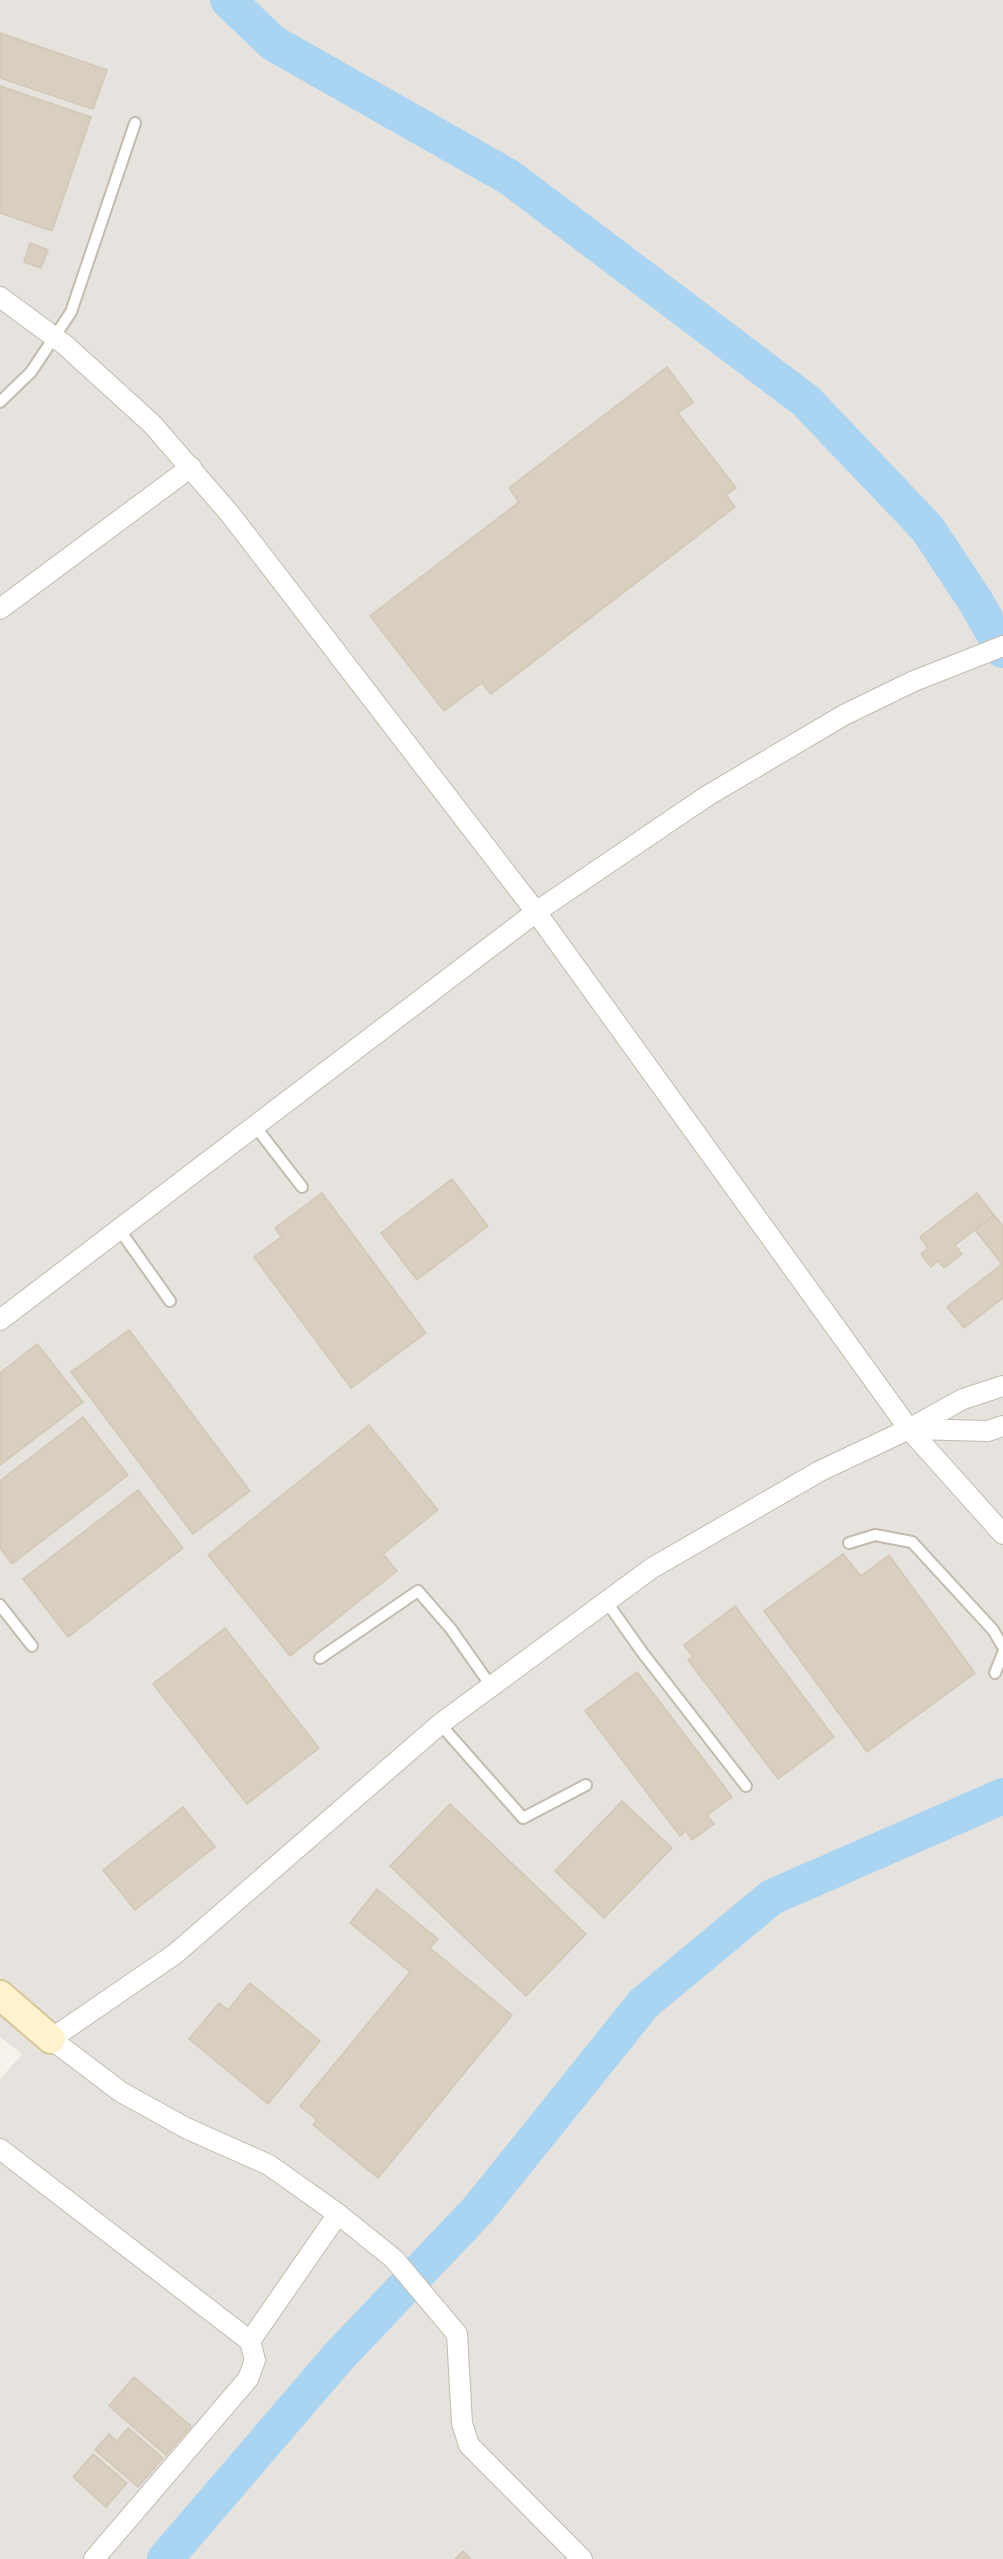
<svg xmlns="http://www.w3.org/2000/svg" width="1003" height="2559" font-family="Montserrat,sans-serif">
<style>
.industrial{fill:#e6e2dd}
.lines{fill:none;stroke-linecap:round;stroke-linejoin:round}
.river{stroke:#a9d4f2;stroke-width:36}
.building{fill:#d8cfc1;stroke:#d3c7b4;stroke-width:1.5}
.lane-casing{stroke:#c2bbae;stroke-width:14}
.street-casing{stroke:#c2bbae;stroke-width:22}
.secondary-casing{stroke:#d6c79b;stroke-width:32}
.lane{stroke:#fff;stroke-width:10}
.street{stroke:#fff;stroke-width:20}
.secondary{stroke:#fff3cd;stroke-width:28}
</style>
<rect width="100%" height="100%" fill="#f6f3ec"/>
<polygon class="industrial" points="0,0 1003,0 1003,2559 0,2559 0,2079 22,2054 0,2037"/>
<g class="lines">
<g class="river">
<polyline points="228,0 273,43 509,177 806,401 927,528 976,602 1003,650"/>
<polyline points="165,2559 339,2356 477,2211 644,2003 772,1897 1003,1796"/>
</g>
</g>
<g class="building">
<polygon points="0,33 107,70 93,109 0,78"/>
<polygon points="0,86 91,117 52,231 0,213"/>
<polygon points="30,243 48,250 41,268 24,262"/>
<polygon points="667,367 693,402 678,413 736,488 726,495 735,507 491,694 482,683 444,711 370,616 519,502 509,488"/>
<polygon points="452,1179 488,1226 417,1280 381,1233"/>
<polygon points="322,1193 426,1333 351,1388 254,1257 281,1237 275,1228"/>
<polygon points="977,1193 994,1215 955,1245 962,1254 944,1268 938,1261 931,1267 921,1254 928,1248 920,1237"/>
<polygon points="994,1215 1003,1226 1003,1298 964,1328 947,1307 1002,1264 975,1230"/>
<polygon points="129,1330 250,1491 193,1534 71,1372"/>
<polygon points="37,1344 83,1402 0,1465 0,1373"/>
<polygon points="83,1417 128,1475 12,1564 0,1548 0,1481"/>
<polygon points="369,1425 438,1510 383,1554 397,1571 290,1656 208,1555"/>
<polygon points="138,1490 183,1548 68,1637 23,1579"/>
<polygon points="843,1554 861,1576 889,1555 975,1673 867,1752 764,1611"/>
<polygon points="735,1606 834,1737 778,1779 688,1660 693,1657 684,1645"/>
<polygon points="225,1628 319,1748 247,1804 153,1684"/>
<polygon points="637,1672 732,1797 707,1815 714,1824 692,1840 686,1831 680,1836 585,1711"/>
<polygon points="622,1801 672,1848 604,1918 555,1871"/>
<polygon points="450,1804 586,1934 526,1996 390,1866"/>
<polygon points="183,1807 215,1847 135,1910 103,1870"/>
<polygon points="377,1889 438,1939 430,1948 512,2015 378,2178 313,2125 317,2120 300,2106 410,1972 350,1923"/>
<polygon points="250,1983 320,2041 268,2104 189,2039 219,2003 228,2010"/>
<polygon points="134,2377 191,2426 166,2455 109,2406"/>
<polygon points="128,2428 163,2458 138,2487 95,2450 109,2434 117,2441"/>
<polygon points="93,2454 127,2483 106,2507 73,2477"/>
<polygon points="463,2551 471,2559 455,2559"/>
</g>
<g class="lines">
<g class="lane-casing">
<g id="lane">
<polyline points="0,402 31,372 71,312 135,123"/>
<polyline points="255,1126 302,1187"/>
<polyline points="119,1229 170,1301"/>
<polyline points="849,1543 875,1535 912,1542 993,1630 1003,1647"/>
<polyline points="606,1601 642,1652 746,1786"/>
<polyline points="0,1605 32,1646"/>
<polyline points="320,1658 418,1591 451,1629 491,1686"/>
<polyline points="995,1673 1003,1653"/>
<polyline points="440,1724 523,1818 586,1785"/>
</g>
</g>
<g class="street-casing">
<g id="street">
<polyline points="0,297 65,345 152,424 230,514 536,912 909,1429 1003,1534"/>
<polyline points="0,609 191,467"/>
<polyline points="0,1320 536,912 707,796 844,715 914,681 1003,646"/>
<polyline points="912,1429 988,1431 1003,1426"/>
<polyline points="0,2149 250,2341 255,2360 248,2379 94,2559"/>
<polyline points="250,2341 338,2214"/>
<polyline points="582,2559 469,2445 462,2423 457,2334 394,2259 338,2214 269,2165 186,2128 121,2092 51,2039 175,1954 440,1724 652,1568 820,1471 909,1429 963,1399 1003,1386"/>
</g>
</g>
<g class="secondary-casing">
<polyline id="secondary" points="0,1995 51,2039"/>
</g>
<use href="#lane" class="lane"/>
<use href="#street" class="street"/>
<use href="#secondary" class="secondary"/>
</g>
</svg>
